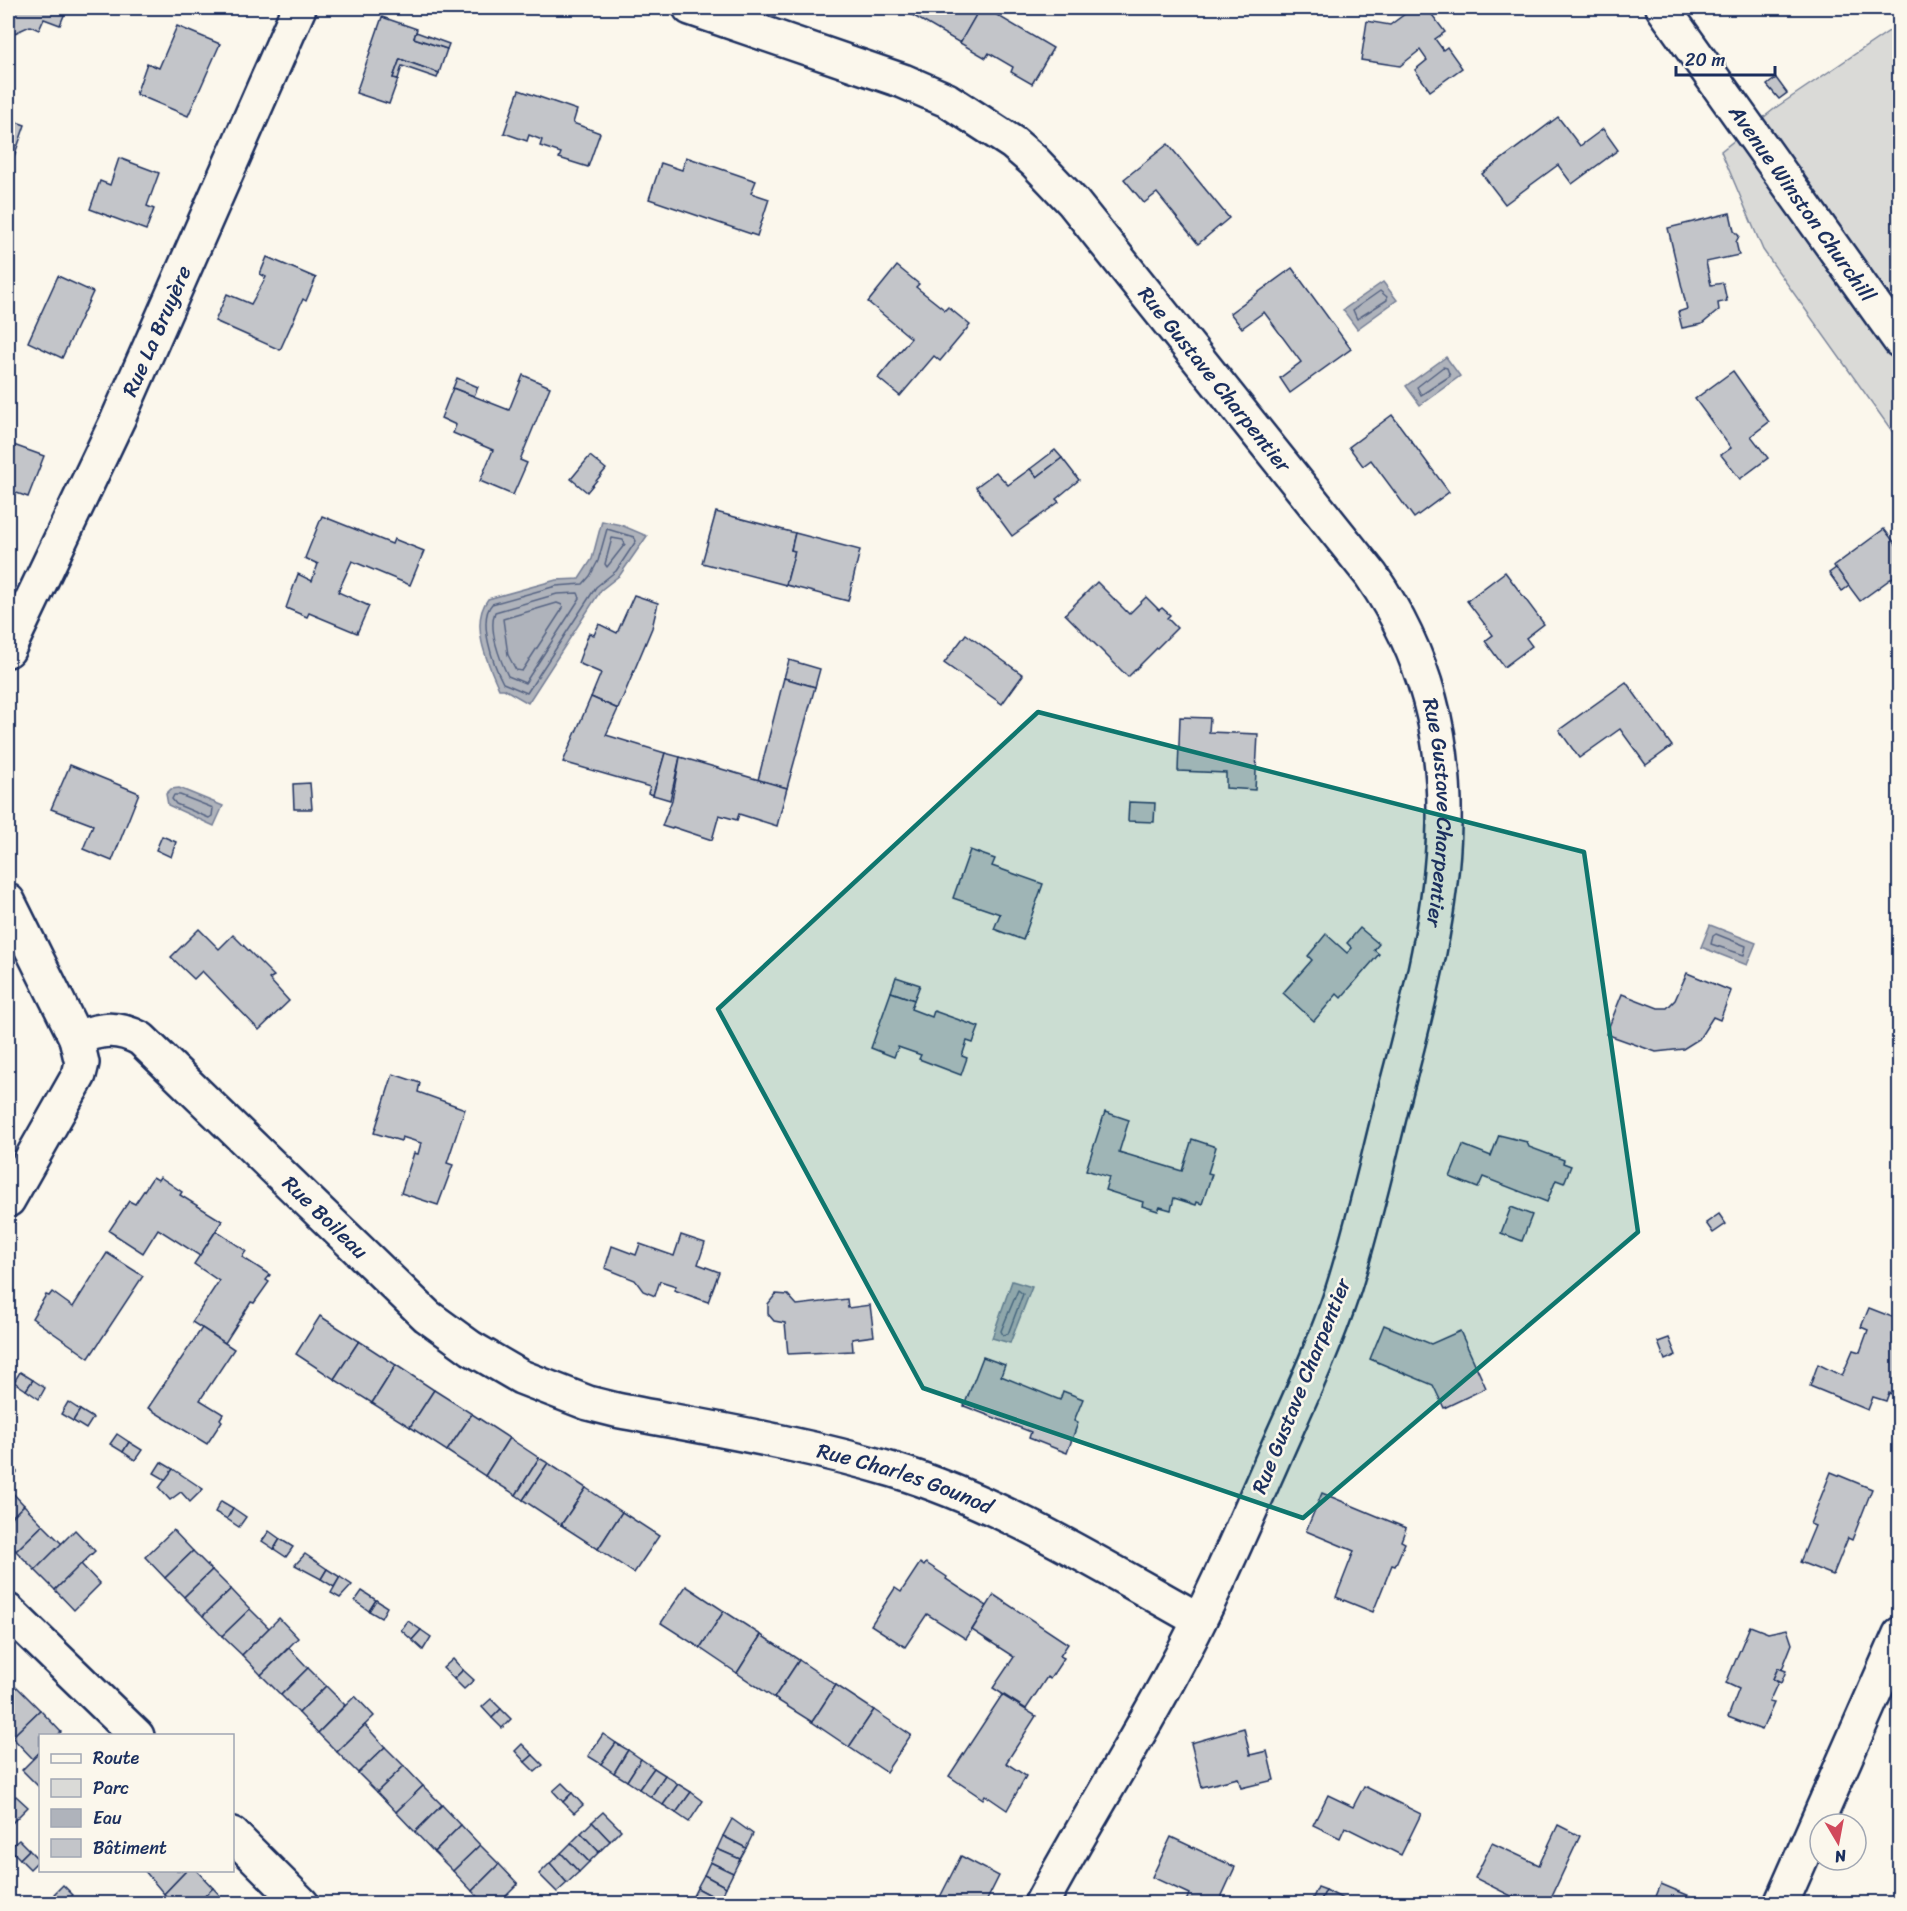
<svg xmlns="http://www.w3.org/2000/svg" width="1907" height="1911" font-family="Sriracha,sans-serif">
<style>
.green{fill:#dadad7;stroke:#7a849a;stroke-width:1.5}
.water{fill:#afb3bb;stroke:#747e96;stroke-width:1.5}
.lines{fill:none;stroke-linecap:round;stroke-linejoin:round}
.shore{stroke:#566483;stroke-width:1.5}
.building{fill:#c3c5c9;stroke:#1b2f5e;stroke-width:1.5}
.minor-casing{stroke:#1b2f5e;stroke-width:38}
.minor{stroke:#fbf7ec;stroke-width:33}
.marked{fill:#0f766e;fill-opacity:0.2;stroke:#0f766e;stroke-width:4.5;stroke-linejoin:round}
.labels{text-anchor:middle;stroke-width:5;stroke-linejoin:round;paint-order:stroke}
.street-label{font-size:21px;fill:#1b2f5e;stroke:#fbf7ec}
</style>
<rect width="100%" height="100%" fill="#fbf7ec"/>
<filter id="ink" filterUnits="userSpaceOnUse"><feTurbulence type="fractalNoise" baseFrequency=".0167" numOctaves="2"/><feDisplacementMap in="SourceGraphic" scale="12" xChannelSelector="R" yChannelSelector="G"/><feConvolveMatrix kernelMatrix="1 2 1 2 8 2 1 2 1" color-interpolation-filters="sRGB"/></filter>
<g filter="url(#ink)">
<polygon class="green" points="1899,15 1899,441 1763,250 1721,151 1778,106 1892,29"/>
<g class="water">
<polygon points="1383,282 1397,300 1357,329 1343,310"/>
<polygon points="1446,357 1460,376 1420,405 1406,386"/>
<path d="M602,521L621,525L647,536L620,575L601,590L528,703L504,689H499C488,664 469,624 488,599L556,580L579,579L592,559Z"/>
<polygon points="179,788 223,806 214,826 168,805 166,794 171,789"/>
<polygon points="1710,925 1756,943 1747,965 1701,947"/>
<polygon points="1012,1281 1032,1287 1010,1343 992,1338"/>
</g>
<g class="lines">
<g class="shore">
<polygon points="1380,291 1387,297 1387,300 1357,319 1353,310"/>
<polygon points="1443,367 1447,368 1450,376 1421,395 1417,387"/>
<path d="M607,529L634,537L636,541L616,571L596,587L527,693L503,683C494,666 477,620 492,604L556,586L583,584L590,576L598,561Z"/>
<polygon points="612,538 623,540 625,544 607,567 605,564"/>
<path d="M578,593L580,598L525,683L508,676C500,660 488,629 495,612L557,594Z"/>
<polygon points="557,603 562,605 563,608 522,671 516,670 508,655 503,619"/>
<polygon points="174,795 180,795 213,808 212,816 209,818 176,804 172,799"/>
<polygon points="1716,934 1746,946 1744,955 1711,944 1713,936"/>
<polygon points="1018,1290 1023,1294 1008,1334 1003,1335 1001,1331"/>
</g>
</g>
<g class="building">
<polygon points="8,8 67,8 60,25 44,19 39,30 30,26 8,36"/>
<polygon points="900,8 974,8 979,10 960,43"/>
<polygon points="980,8 985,8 1053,48 1032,84 1011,72 1013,67 989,53 986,58 960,43"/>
<polygon points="1413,8 1427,8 1445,32 1435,39 1443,50 1447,47 1462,68 1430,91 1415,70 1427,60 1420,50 1400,66 1361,60 1367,21 1390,25"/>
<polygon points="382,17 417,29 414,38 447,49 439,73 400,59 393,78 398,79 389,104 356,93"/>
<polygon points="177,26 220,44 188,116 136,94 147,63 159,68"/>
<polygon points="416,32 449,44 447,49 414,38"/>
<polygon points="400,59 439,73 437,78 402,66 398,79 393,78"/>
<polygon points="1776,78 1787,93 1779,99 1767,85"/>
<polygon points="519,90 577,110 573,123 600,133 588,167 559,158 561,153 540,146 542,140 529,135 527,141 504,133"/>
<polygon points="1558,117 1580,146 1603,129 1618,150 1572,184 1558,165 1505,204 1482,174"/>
<polygon points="8,119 25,125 8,174"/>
<polygon points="1168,144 1229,218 1198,244 1157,193 1144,203 1124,179"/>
<polygon points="686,157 756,181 751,193 769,199 757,236 649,199 661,163 682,170"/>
<polygon points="119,158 159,173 147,206 154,209 146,230 90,209 100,181 110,185"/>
<polygon points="1730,213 1734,231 1739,236 1736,242 1739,255 1706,262 1711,285 1723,283 1727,301 1718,303 1719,310 1702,324 1682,328 1678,312 1687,309 1668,228"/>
<polygon points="267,257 316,278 306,301 303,299 280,350 215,321 227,294 251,304 266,277 260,274"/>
<polygon points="897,266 919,284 916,287 945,310 948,307 970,325 940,361 934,356 900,396 878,378 911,338 868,302"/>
<polygon points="1292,268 1351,349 1290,393 1280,378 1301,362 1264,312 1242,328 1230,313"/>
<polygon points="58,276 93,292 62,358 28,342"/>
<polygon points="1733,371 1769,422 1751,436 1768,458 1740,479 1721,455 1731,448 1695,399"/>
<polygon points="523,375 550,387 520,460 527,463 513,495 480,481 493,450 453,433 456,425 441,418 453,388 509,410"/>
<polygon points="457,378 478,387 474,396 453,388"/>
<polygon points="1392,415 1449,492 1414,518 1371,460 1363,466 1349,447"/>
<polygon points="8,443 44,456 28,497 8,490"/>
<polygon points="1055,450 1062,458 1037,477 1030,469"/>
<polygon points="590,456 606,469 587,492 571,479"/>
<polygon points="1062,458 1079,480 1056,499 1059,502 1012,536 976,487 996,472 1008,485 1030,469 1037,477"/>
<polygon points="716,512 795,533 791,550 795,551 786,585 702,563"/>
<polygon points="322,516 392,544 394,539 424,551 410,585 352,561 338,592 369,606 357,633 309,613 307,617 286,608 298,574 312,581 318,564 305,558"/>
<polygon points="1884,529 1898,547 1900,546 1900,572 1860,601 1834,566"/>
<polygon points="795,533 860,550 848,601 786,585 795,551 791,550"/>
<polygon points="1836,568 1849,586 1842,591 1829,573"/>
<polygon points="1505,572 1544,624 1526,638 1532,646 1504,667 1485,641 1493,635 1467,601"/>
<polygon points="1097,582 1129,614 1146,597 1159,610 1162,608 1170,615 1167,618 1177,628 1128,677 1065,614"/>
<polygon points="634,595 658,603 652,628 618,709 591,697 601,673 578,663 589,633 594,635 599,624 617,633"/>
<polygon points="966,634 1023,675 1002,704 944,663"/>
<polygon points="789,660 820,669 815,687 784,678"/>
<polygon points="784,678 815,687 787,788 758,780"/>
<polygon points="1626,682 1672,746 1646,765 1620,729 1579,758 1559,730"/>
<polygon points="591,697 618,709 606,735 665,753 653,795 648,793 650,787 563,762"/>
<polygon points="1180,717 1210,718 1209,732 1258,734 1255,790 1226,788 1226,773 1178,771"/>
<polygon points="665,753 680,757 670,800 653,795"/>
<polygon points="680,757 787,788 777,826 739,814 737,820 719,815 712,840 673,827 672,829 662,826 672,800"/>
<polygon points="70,765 139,793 112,861 83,849 93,825 51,809"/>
<polygon points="310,783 312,809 294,809 293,784"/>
<polygon points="1129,802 1155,803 1154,822 1128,821"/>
<polygon points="162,836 176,842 171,857 156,850"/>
<polygon points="970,850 995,859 992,866 1043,884 1023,940 994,929 1000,914 953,898"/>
<polygon points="1360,928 1379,944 1374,950 1379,954 1341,998 1337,994 1314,1021 1283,993 1312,960 1308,956 1326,934 1347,953 1352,948 1347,943"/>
<polygon points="199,929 219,949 233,935 274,976 269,979 289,1001 259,1030 202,971 194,979 171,957"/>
<polygon points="1687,973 1731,991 1720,1020 1713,1017 1699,1039 1683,1049 1656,1052 1606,1034 1622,994 1658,1008 1667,1008 1675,1000"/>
<polygon points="896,977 920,985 914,1000 891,992"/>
<polygon points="891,992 914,1000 911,1009 932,1017 934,1011 979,1027 973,1043 967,1041 962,1056 967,1058 961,1075 919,1059 921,1055 898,1047 894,1057 871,1048"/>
<polygon points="393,1074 420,1083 418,1092 465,1109 447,1163 453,1165 438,1205 401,1193 414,1153 418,1154 421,1143 402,1137 401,1141 374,1133"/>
<polygon points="1105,1112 1129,1120 1119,1152 1182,1171 1192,1139 1216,1147 1208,1173 1212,1174 1202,1204 1197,1202 1196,1205 1174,1198 1171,1210 1160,1207 1158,1211 1142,1206 1143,1202 1105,1190 1109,1177 1086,1170"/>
<polygon points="1499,1135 1527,1142 1529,1147 1564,1160 1563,1163 1571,1166 1564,1183 1556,1180 1547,1202 1483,1177 1478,1188 1450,1177 1463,1145 1491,1156"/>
<polygon points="153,1177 158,1180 160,1177 182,1192 180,1195 222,1221 200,1256 158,1229 143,1253 109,1231 129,1201 135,1204"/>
<polygon points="1511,1207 1532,1215 1522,1241 1501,1233"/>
<polygon points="1719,1214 1726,1224 1713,1233 1706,1223"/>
<polygon points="216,1231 246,1251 242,1257 270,1275 266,1280 269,1282 254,1303 251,1302 225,1343 192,1322 219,1281 194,1264"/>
<polygon points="681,1235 705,1243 698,1264 719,1272 708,1302 674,1290 676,1286 660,1281 655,1296 643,1291 635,1280 605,1268 612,1246 636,1255 640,1244 674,1256"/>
<polygon points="107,1253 143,1276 89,1358 32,1318 46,1295 49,1296 52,1292 73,1307"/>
<polygon points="776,1294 788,1295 797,1305 847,1299 848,1308 870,1305 874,1336 852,1339 853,1351 788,1354 785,1323 774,1321 768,1314 768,1304"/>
<polygon points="1869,1308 1900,1320 1900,1389 1897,1396 1889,1393 1886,1401 1873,1397 1868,1410 1810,1386 1818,1364 1842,1376 1853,1350 1860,1352 1868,1330 1861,1327"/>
<polygon points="320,1316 359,1341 334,1379 296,1354"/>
<polygon points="1384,1325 1431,1344 1460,1331 1486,1388 1444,1408 1433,1385 1370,1359"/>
<polygon points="202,1328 234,1349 200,1400 223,1414 220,1419 222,1421 207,1444 148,1408"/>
<polygon points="1669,1338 1676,1355 1665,1360 1658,1342"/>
<polygon points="359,1341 396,1365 372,1403 334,1379"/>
<polygon points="983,1357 1005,1365 1001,1376 1060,1400 1063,1391 1083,1399 1074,1421 1078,1423 1067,1453 1029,1438 1031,1432 964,1406"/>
<polygon points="396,1365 434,1390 410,1427 372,1403"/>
<polygon points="20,1372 33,1380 26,1390 14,1382"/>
<polygon points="33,1380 45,1388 39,1399 26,1390"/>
<polygon points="434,1390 472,1414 447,1451 410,1427"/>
<polygon points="68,1402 80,1410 73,1421 61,1414"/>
<polygon points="80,1410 93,1418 86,1429 73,1421"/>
<polygon points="472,1414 509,1438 485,1476 447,1451"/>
<polygon points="117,1434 129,1442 123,1452 110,1444"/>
<polygon points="509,1438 539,1458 516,1495 485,1476"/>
<polygon points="129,1442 142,1450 135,1460 123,1452"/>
<polygon points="539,1458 548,1463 523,1500 516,1495"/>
<polygon points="8,1462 17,1472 8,1482"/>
<polygon points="161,1462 173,1469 166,1480 154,1473"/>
<polygon points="548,1463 586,1488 561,1525 523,1500"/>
<polygon points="173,1469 203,1489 190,1502 181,1492 170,1500 159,1488"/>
<polygon points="1831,1472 1872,1489 1852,1540 1848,1538 1833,1575 1800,1562 1815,1526 1810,1524"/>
<polygon points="8,1488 24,1505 8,1521"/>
<polygon points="586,1488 622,1512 598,1549 561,1525"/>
<polygon points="1322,1493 1406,1528 1401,1541 1405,1543 1395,1566 1392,1565 1373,1612 1336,1597 1354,1551 1306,1531"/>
<polygon points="221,1501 233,1508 227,1519 215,1512"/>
<polygon points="24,1505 43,1525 16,1551 8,1542 8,1521"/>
<polygon points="233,1508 246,1517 239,1527 227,1519"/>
<polygon points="622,1512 659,1536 634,1573 598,1549"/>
<polygon points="43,1525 62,1544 35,1570 16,1551"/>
<polygon points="75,1530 95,1551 55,1590 35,1570"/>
<polygon points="173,1530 193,1551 165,1578 145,1557"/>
<polygon points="269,1531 280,1539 274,1549 262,1541"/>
<polygon points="280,1539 293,1547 286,1557 274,1549"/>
<polygon points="193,1551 212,1570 184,1597 165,1578"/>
<polygon points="305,1554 327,1569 321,1579 295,1565"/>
<polygon points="920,1563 924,1566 926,1563 947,1577 946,1579 987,1606 966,1639 927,1614 905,1647 871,1625 895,1588 901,1592"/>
<polygon points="81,1564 100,1584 74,1610 55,1590"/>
<polygon points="327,1569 340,1577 334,1587 321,1579"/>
<polygon points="212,1570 231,1589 203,1616 184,1597"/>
<polygon points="340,1577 352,1585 340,1598 331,1593"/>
<polygon points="686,1586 724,1611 700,1648 661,1623"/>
<polygon points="231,1589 250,1609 222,1636 203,1616"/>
<polygon points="362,1591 376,1600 369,1611 355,1601"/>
<polygon points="994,1595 1068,1644 1060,1656 1064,1658 1050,1679 1047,1677 1026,1709 993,1688 1014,1657 972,1630"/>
<polygon points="376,1600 387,1607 381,1618 369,1611"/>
<polygon points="250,1609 269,1628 242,1655 222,1636"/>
<polygon points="724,1611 761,1635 737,1673 700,1648"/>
<polygon points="279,1618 298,1638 261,1675 242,1655"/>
<polygon points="408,1621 421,1630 412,1640 401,1630"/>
<polygon points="1750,1626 1768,1633 1787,1629 1792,1644 1782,1669 1778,1668 1773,1679 1778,1682 1769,1702 1774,1703 1762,1730 1728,1717 1739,1689 1726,1683"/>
<polygon points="421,1630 431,1637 423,1650 412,1640"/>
<polygon points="761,1635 799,1660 774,1698 737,1673"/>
<polygon points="289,1648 308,1668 281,1695 261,1675"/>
<polygon points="453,1659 463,1670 454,1679 443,1668"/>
<polygon points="799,1660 836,1685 812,1722 774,1698"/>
<polygon points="308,1668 326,1686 299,1713 281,1695"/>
<polygon points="1778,1668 1786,1671 1781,1683 1773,1679"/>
<polygon points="463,1670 474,1680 464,1689 454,1679"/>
<polygon points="836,1685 874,1710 849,1747 812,1722"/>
<polygon points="326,1686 345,1705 318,1733 299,1713"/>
<polygon points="17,1687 40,1710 12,1737 8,1732 8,1696"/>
<polygon points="1002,1695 1036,1716 1006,1763 1026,1776 1007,1810 985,1795 983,1799 949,1776"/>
<polygon points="355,1696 374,1716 337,1752 318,1733"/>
<polygon points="491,1699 501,1709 492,1718 482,1707"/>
<polygon points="501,1709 511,1719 502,1728 492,1718"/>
<polygon points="40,1710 61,1732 57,1736 40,1736 40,1752 33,1759 12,1737"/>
<polygon points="874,1710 911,1735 886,1772 849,1747"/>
<polygon points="365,1725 385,1747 358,1773 337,1752"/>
<polygon points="1244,1728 1250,1755 1267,1751 1274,1780 1241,1788 1238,1778 1202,1787 1191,1743"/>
<polygon points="603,1734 616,1743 601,1764 588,1756"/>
<polygon points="616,1743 628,1750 614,1773 601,1764"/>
<polygon points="522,1744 533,1755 525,1762 515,1751"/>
<polygon points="385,1747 404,1766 377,1792 358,1773"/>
<polygon points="628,1750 641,1759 627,1781 614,1773"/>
<polygon points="40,1752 40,1788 22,1770"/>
<polygon points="533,1755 543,1765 535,1772 525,1762"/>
<polygon points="641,1759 654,1768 639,1789 627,1781"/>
<polygon points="404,1766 423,1786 396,1812 377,1792"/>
<polygon points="654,1768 665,1775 651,1797 639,1789"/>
<polygon points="665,1775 678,1784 663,1805 651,1797"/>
<polygon points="562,1783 572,1793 563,1802 553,1791"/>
<polygon points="678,1784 691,1792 676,1813 663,1805"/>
<polygon points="423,1786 442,1805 415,1832 396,1812"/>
<polygon points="1364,1786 1421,1814 1401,1855 1345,1827 1340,1838 1313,1825 1328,1795 1353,1807"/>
<polygon points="691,1792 703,1801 689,1822 676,1813"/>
<polygon points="572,1793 583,1805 574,1813 563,1802"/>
<polygon points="16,1796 28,1807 8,1827 8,1804"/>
<polygon points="442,1805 461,1825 434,1852 415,1832"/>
<polygon points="603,1812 621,1830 610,1841 592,1822"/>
<polygon points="732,1819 753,1834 746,1848 723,1836"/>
<polygon points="592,1822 610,1841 599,1852 581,1833"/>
<polygon points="461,1825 480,1845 453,1871 434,1852"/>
<polygon points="1558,1825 1580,1836 1548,1904 1527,1904 1475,1878 1492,1843 1539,1865"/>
<polygon points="581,1833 599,1852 589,1862 571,1843"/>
<polygon points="723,1836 746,1848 740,1859 717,1849"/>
<polygon points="1171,1837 1235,1867 1218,1904 1185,1904 1189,1894 1152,1877"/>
<polygon points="19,1840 29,1850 20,1859 9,1848"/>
<polygon points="571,1843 589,1862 579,1872 561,1853"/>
<polygon points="480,1845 499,1864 472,1891 453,1871"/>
<polygon points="717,1849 740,1859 733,1873 710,1862"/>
<polygon points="29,1850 39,1860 30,1869 20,1859"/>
<polygon points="561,1853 579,1872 567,1883 550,1863"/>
<polygon points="961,1856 999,1876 985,1904 938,1901"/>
<polygon points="710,1862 733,1873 726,1887 704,1875"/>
<polygon points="550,1863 567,1883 557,1892 539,1874"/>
<polygon points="499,1864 518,1884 498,1904 484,1904 472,1891"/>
<polygon points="144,1870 187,1870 164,1894"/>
<polygon points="187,1870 196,1870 213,1888 197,1904 174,1904 164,1894"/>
<polygon points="704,1875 726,1887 720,1900 697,1888"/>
<polygon points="1661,1884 1704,1902 1703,1904 1653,1904"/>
<polygon points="63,1885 73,1895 64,1904 54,1894"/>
<polygon points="1318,1887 1326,1890 1319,1904 1310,1904"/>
<polygon points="213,1888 228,1904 197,1904"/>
<polygon points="697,1888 720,1900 718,1904 690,1902"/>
<polygon points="1326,1890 1347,1901 1346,1904 1319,1904"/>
</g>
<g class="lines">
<g class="minor-casing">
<g id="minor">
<path id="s1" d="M690,8L903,81L947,100L1013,143L1034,161L1073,202L1371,575C1484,738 1444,908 1397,1085C1379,1154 1364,1225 1342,1293C1324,1347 1299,1400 1276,1452C1242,1529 1209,1606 1169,1679C1128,1755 1082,1828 1041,1904"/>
<path id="s2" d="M1663,8L1900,341"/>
<path id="s3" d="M8,650L118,419L299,8"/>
<polyline points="8,901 76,1038 82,1063 79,1075 8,1200"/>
<path id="s4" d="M76,1038C101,1029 117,1026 141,1039L427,1316L471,1348L521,1377L588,1403L616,1410C709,1428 802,1443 893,1470C1002,1503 1100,1565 1199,1620"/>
<polyline points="8,1611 137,1736"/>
<polyline points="232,1834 302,1904"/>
<polyline points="1781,1904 1900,1634"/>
</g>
</g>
<use href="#minor" class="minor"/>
</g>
</g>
<path class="marked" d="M1038,712L1584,852L1638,1232L1303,1518L923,1388L718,1009Z"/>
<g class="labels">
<g class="street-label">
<text dy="7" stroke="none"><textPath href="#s2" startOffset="240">Avenue Winston Churchill</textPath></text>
<text dy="7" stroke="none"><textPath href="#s3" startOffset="352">Rue La Bruyère</textPath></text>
<text dy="7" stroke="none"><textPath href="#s1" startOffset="663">Rue Gustave Charpentier</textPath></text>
<text dy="7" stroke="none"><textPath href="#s1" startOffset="1166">Rue Gustave Charpentier</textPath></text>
<text dy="7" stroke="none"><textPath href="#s4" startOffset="324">Rue Boileau</textPath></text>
<text transform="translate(1301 1386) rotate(-68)" y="7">Rue Gustave Charpentier</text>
<text dy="7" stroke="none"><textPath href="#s4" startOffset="976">Rue Charles Gounod</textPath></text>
</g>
</g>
<rect width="1907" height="1911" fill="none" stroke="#fbf7ec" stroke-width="30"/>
<rect x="15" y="15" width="1877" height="1881" fill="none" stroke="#1b2f5e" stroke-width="2" filter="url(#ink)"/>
<rect x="39" y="1734" width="195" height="138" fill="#fbf7ec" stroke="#a1a7b3" stroke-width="1.5"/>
<rect x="51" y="1754" width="30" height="9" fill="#fbf7ec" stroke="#a1a7b3" stroke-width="1.5"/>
<text x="93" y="1764" font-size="18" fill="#1b2f5e">Route</text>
<rect x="51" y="1779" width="30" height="18" fill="#dadad7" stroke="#a1a7b3" stroke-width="1.5"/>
<text x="93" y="1794" font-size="18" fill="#1b2f5e">Parc</text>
<rect x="51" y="1809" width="30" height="18" fill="#afb3bb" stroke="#a1a7b3" stroke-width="1.5"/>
<text x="93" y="1824" font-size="18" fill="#1b2f5e">Eau</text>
<rect x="51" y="1839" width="30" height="18" fill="#c3c5c9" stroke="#a1a7b3" stroke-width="1.5"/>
<text x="93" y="1854" font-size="18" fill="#1b2f5e">Bâtiment</text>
<g transform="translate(1838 1842) rotate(170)"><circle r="28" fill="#fbf7ec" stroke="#a1a7b3" stroke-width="1.5"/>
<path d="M0-4.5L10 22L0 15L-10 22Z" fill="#d1495b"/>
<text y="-9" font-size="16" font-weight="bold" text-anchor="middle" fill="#1b2f5e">N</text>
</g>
<path d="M1676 66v9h99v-9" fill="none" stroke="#1b2f5e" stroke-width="3"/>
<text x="1685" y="66" font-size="18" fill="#1b2f5e" stroke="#fbf7ec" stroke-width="4.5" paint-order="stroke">20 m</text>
</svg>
